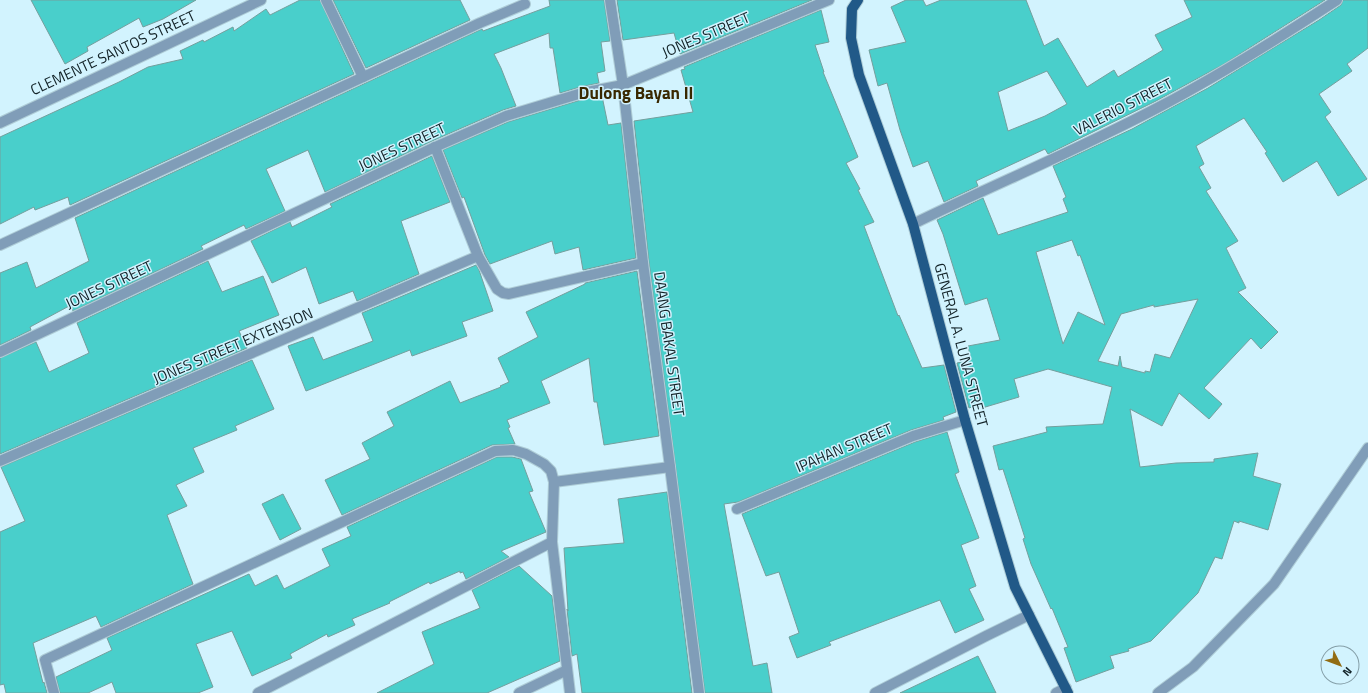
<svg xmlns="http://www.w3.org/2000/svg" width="1368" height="693" font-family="'Titillium Web',sans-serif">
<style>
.building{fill:#49cfcb;stroke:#749f9d;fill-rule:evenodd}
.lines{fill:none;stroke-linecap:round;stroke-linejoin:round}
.service-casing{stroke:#afcdd7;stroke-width:12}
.minor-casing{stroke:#afcdd7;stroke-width:12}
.tertiary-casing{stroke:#afcdd7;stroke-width:12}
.primary-casing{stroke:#afcdd7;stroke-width:12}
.service{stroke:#809db8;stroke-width:10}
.minor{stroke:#809db8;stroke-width:10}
.tertiary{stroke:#809db8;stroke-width:10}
.primary{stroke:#215988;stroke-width:10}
.labels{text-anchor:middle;stroke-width:3;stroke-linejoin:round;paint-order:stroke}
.street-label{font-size:15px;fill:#122227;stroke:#d2f3fe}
.quarter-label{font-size:17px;font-weight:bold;fill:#392800;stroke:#d2f3fe}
</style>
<rect width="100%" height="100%" fill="#d2f3fe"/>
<g class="building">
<polygon points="31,0 196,0 163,19 143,27 139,18 87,47 88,51 65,64"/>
<polygon points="300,0 320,0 354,74 70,205 68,197 35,210 34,207 0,224 0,137 119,82 148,67 183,59 180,51 203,40 204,42 233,27 234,31 266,9 270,15"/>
<polygon points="333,0 460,0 470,20 366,68"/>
<polygon points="549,0 604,0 610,41 601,42 605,71 597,73 599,83 580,87 560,93 553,48 550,48 549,33 494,54 501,68 516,106 503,110 432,141 325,192 308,150 266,169 285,211 246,229 244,225 201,246 203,249 73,311 71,305 30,327 31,330 0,345 0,273 27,262 36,288 89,261 75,218 482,29 483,31 550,6"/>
<polygon points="617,0 812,0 680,54 674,33 623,40"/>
<path d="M906,0H923L926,6L941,0H1026L1044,46L1058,38L1087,87L1114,70L1118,77L1163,50L1155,35L1192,17L1184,0H1325L1224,64L1156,101L1048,154L1045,149L976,181L978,186L944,202L928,161L913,167L900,130L887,83L878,86L869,50L906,42L891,7ZM1047,71L1067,104L1045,116L1008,131L998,92Z"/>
<path d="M1343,0H1368V48L1347,64L1352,71L1319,94L1331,112L1325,117L1367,179L1338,196L1317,161L1283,182L1265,153L1267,152L1244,118L1196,146L1204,164L1199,167L1211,188L1206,191L1238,241L1226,248L1246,288L1238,292L1278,332L1261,349L1251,338L1204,388L1222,404L1209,419L1179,393L1162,426L1130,409L1140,467L1176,463L1214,462V459L1258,453L1253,476L1281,484L1268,530L1239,521V523L1234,521L1222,559L1215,557L1198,593L1154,638L1151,641L1128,649L1129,651L1110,656L1114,668L1076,682L1064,648L1068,647L1052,608L1051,609L1031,564L1023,539L1025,538L1003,469L999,470L993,446L1047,432L1046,427L1103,424L1112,387L1048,369L1014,379L1019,397L982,408L981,404L969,408L957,363L971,360L968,346L1000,340L987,298L965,305L943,234L937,220L983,198L998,235L1068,212L1063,199L1066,197L1053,166L1132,129L1208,88L1319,20L1341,5ZM1072,240L1078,256L1080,255L1105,325L1078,312L1063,344L1036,252ZM1198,299L1170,358L1155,354L1150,372L1145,371V373L1122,367L1120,356L1118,366L1098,361L1121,314L1154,305V307Z"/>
<polygon points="821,10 829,42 815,45 824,72 823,72 858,157 846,163 860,189 858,190 874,222 864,226 898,316 899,315 922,368 944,365 956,412 943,417 944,420 911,430 738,502 724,504 753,666 767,663 772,693 705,693 649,262 634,121 693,112 681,70 685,69 684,67"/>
<polygon points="602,96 608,125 621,123 636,258 583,270 579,247 555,254 552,241 490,264 485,255 464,197 462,198 443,150 508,122 584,99"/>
<polygon points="432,156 450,202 401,221 419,274 357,301 353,291 319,304 306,267 272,283 251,241 290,222 292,227 332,207 330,204"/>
<polygon points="208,261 222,292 263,276 279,315 239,331 247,348 0,454 0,358 36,342 49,372 89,353 77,323"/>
<polygon points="476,265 479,270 493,311 462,322 467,336 412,356 410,350 306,391 288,346 313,337 323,360 373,341 362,313"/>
<polygon points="637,271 659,436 604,445 597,402 594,402 589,358 541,381 550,403 507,420 510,427 508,428 515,444 492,445 342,515 325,480 370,459 362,443 394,426 387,412 450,381 460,403 501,387 500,386 509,382 498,358 538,337 526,312 585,284 585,283"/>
<polygon points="252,360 274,409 235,426 237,430 193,448 204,472 176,485 187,506 167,515 193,584 101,627 96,616 33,643 43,683 44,682 47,693 6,693 4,684 0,685 0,532 25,521 1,467"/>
<polygon points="947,432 959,472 955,474 979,538 961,545 976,586 969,589 984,620 955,633 940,600 829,642 831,645 797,658 789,637 799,633 779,572 766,576 742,514 915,442"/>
<polygon points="497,457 512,457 521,459 533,491 529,492 546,532 501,551 509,557 466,579 463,572 460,573 460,571 430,584 429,582 389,602 390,603 352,619 355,625 328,637 327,634 290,654 292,658 252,676 232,631 196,644 213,687 198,693 116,693 112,682 88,693 60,693 56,677 112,650 107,638 249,574 255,586 277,575 284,589 330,566 322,549 351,536 347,527"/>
<polygon points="667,492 692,693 582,693 577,654 572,656 567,609 568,611 564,548 624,543 618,499"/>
<polygon points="283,494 301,529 280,540 262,504"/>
<polygon points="519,566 552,596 560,661 487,693 377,693 434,664 422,632 480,608 472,590"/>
<polygon points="978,656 996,693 900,693"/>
</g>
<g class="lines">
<g class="service-casing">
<g id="service">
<polyline points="875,693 986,636 1029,615"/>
<polyline points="1056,693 1066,688"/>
<polyline points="1158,693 1193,667 1274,584 1368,448"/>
</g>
</g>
<g class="minor-casing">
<g id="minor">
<polyline points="326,0 363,77"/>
<polyline points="0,123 261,0"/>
<polyline points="435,147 478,256 497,289 503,293 509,294 643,263"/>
<path d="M913,224C995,184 1078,150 1159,107C1220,75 1279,38 1337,0"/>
<polyline points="0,245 480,23 525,4"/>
<polyline points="0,352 435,147 506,116 582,93 623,85 829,0"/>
<polyline points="0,461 478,256"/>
<polyline points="554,482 552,542 570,693"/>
<polyline points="737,509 913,436 965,420"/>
<polyline points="54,693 45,660 495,451 513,450 526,454 544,464 551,471 554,482 670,467"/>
<polyline points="258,693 552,542"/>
<polyline points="519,693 567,670"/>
</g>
</g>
<g class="tertiary-casing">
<polyline id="tertiary" points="610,0 623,85 643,263 670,467 699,693"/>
</g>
<g class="primary-casing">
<polyline id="primary" points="858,0 852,9 851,38 859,75 913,224 965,420 1015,587 1068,693"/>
</g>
<use href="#service" class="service"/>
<use href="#minor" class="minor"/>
<use href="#tertiary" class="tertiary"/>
<use href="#primary" class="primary"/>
</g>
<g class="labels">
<g class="street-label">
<text transform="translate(706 35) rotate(-23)" y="5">JONES STREET</text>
<text transform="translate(113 53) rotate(-25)" y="5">CLEMENTE SANTOS STREET</text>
<text transform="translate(1123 107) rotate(-27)" y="5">VALERIO STREET</text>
<text transform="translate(402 147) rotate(-25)" y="5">JONES STREET</text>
<text transform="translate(109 285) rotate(-25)" y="5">JONES STREET</text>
<text transform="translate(669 344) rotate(82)" y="5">DAANG BAKAL STREET</text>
<text transform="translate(961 345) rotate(75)" y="5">GENERAL A. LUNA STREET</text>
<text transform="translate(233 346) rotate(-23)" y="5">JONES STREET EXTENSION</text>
<text transform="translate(844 448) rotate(-23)" y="5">IPAHAN STREET</text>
</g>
<g class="quarter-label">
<text x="636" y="99">Dulong Bayan II</text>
</g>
</g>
<g transform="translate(1340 665) rotate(132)"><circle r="19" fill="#d2f3fe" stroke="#859fa8"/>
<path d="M0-3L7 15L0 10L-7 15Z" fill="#926c13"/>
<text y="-6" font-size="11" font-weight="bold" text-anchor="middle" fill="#122227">N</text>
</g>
</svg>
